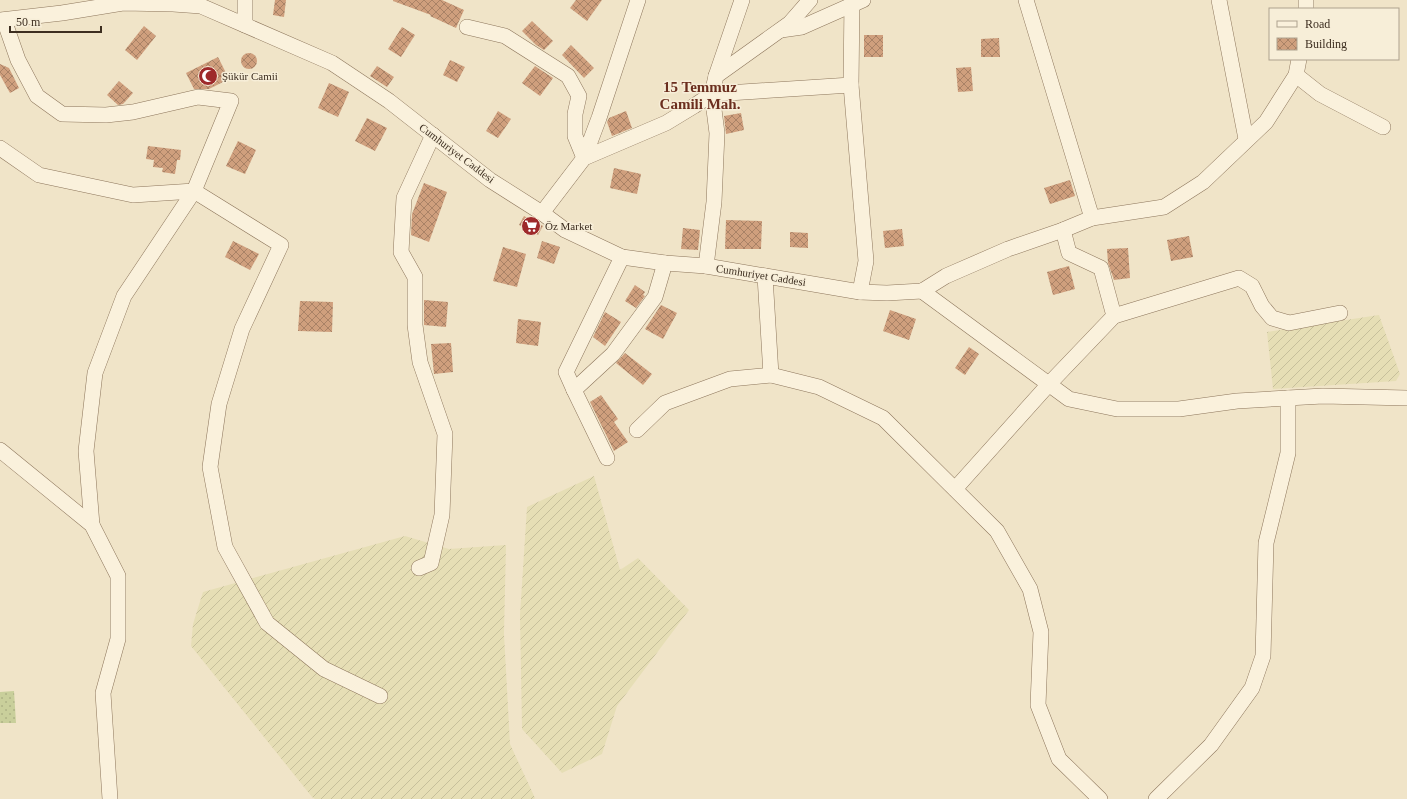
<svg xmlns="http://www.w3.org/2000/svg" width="1407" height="799" font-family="'Times New Roman',serif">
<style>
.farmland{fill:url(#farmland-furrows)}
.park{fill:url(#park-dots)}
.building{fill:url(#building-cross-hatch)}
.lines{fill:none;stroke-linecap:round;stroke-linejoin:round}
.minor-casing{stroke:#8d765c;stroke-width:16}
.minor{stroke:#faf1dc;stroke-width:15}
.labels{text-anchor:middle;stroke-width:3;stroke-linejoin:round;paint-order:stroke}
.poi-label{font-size:11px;fill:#3d2e20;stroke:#f7eed8;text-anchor:start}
.street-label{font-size:11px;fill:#3d2e20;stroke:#f7eed8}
.district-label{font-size:15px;font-weight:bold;fill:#6b2e1e;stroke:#f7eed8}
</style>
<defs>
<pattern id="farmland-furrows" width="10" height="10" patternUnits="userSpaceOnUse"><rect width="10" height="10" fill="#e6deb5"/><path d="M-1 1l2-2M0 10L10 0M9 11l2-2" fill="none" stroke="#c6bf9b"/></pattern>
<pattern id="park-dots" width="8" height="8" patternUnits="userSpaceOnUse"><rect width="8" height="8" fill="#c9cf9b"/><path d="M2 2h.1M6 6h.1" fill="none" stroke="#aeb285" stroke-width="1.8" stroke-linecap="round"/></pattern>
<pattern id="building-cross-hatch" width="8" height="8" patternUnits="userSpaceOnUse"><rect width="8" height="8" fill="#cf9f7d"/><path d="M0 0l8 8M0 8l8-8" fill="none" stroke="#a98266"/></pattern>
</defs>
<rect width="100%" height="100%" fill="#f0e4c8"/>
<g class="farmland">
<polygon points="1379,315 1400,374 1396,381 1273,389 1267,332"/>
<polygon points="594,476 620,570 638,558 689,610 617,706 602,754 562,773 522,729 520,615 527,507"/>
<polygon points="405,536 449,549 506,545 504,634 510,744 535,798 534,799 315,799 312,797 191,646 193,624 203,592"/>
</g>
<polygon class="park" points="14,691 16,723 0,723 0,692"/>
<g class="building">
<polygon points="275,0 286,0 284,17 273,15"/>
<polygon points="393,0 442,0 464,10 456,28 430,16 431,15 393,1"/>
<polygon points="576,0 602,0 587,21 570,8"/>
<polygon points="532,21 553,41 544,50 536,45 522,31"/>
<polygon points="144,26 156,36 137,60 125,50"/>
<polygon points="402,27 415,35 401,57 388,49"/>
<rect x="864" y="35" width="19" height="22"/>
<polygon points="999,38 1000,57 981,57 981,39"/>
<polygon points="571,45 594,68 584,78 562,55"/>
<circle cx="249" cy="61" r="8"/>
<polygon points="218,57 229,79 209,89 194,89 186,73"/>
<polygon points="450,60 465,67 457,82 443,75"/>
<polygon points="0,64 9,68 19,88 10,93 0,75"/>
<polygon points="377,66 394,77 387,87 370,76"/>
<polygon points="535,66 553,78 540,96 522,83"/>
<polygon points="971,67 973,91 958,92 956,68"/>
<polygon points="119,81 133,93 123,104 118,105 107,95"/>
<polygon points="329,83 349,92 338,117 318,108"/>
<polygon points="498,111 511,119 498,138 486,131"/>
<polygon points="626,111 632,128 612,136 607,122 609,118"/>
<polygon points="741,113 744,130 726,134 724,116"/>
<polygon points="367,118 387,128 375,151 355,141"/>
<polygon points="238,141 256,150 245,174 226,166"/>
<polygon points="148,146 181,150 180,160 177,160 175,174 162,172 163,168 153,167 154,160 146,159"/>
<polygon points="614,168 641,174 637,194 610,188"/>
<polygon points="1070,180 1075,196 1050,204 1044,188"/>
<polygon points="424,183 447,192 429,242 411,235 412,214"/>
<polygon points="524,216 543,226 538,235 519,225"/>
<polygon points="726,220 762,221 761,249 725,249"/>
<polygon points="683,228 700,230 698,250 681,249"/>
<polygon points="902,229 904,246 885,248 883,231"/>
<polygon points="790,232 808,233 808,248 790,247"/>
<polygon points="1189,236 1193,257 1171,261 1167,240"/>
<polygon points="233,241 259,254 250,270 225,257"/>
<polygon points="542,241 560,247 554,264 537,258"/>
<polygon points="503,247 526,254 517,287 493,281"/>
<polygon points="1128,248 1130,278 1114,280 1108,263 1107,249"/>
<polygon points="1069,266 1075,289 1053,295 1047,272"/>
<polygon points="635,285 645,292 643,295 645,296 636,308 625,301"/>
<polygon points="424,300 448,302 446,327 424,325"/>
<polygon points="300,301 333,302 332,332 298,331"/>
<polygon points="661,305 677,313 663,339 645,329"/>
<polygon points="890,310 916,319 909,340 883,331"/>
<polygon points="605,312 621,322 605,346 593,337"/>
<polygon points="518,319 541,322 538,346 516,343"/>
<polygon points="451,343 453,372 434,374 431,344"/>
<polygon points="969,347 979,354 965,375 955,368"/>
<polygon points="625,353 652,374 643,385 616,363"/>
<polygon points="601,395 618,419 614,422 628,442 614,451 590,402"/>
</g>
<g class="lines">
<g class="minor-casing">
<g id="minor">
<polyline points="852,0 851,85 866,261 860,292"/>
<polyline points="1026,0 1092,218"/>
<polyline points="1219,0 1246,139"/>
<polyline points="1306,9 1306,0"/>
<polyline points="0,20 62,13 123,3 173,4 201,6 332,63 389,101 490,180 542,213 565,230 622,257 665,263 706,266 860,292 887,293 922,291"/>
<polyline points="245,25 245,0"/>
<polyline points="467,27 505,36 568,76 579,96 575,114 575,136 584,158 599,118 638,0"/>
<polyline points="781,30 802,27 863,0"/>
<polyline points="1296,75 1320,94 1383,127"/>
<polyline points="716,76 742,0"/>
<polyline points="0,148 39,175 133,195 194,191 231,101 198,97 133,112 106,115 62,114 37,96 18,60 4,20"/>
<polyline points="542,213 584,158 666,123 694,106 712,94 716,76 790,23 810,0"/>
<polyline points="706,266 714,202 717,133 712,94 851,85"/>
<polyline points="765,276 771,375"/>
<polyline points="922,291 1069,399 1117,409 1179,409 1237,401 1323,396 1407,398"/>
<polyline points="922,291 946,276 1008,249 1063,230 1092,218 1164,207 1203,182 1266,122 1296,75 1299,59"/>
<polyline points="1114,316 1239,278 1252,286 1262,306 1272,318 1289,323 1340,313"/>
<polyline points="574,390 566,372 622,257"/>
<polyline points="637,430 665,403 730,379 771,375 819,387 883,418 997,531 1030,589 1041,632 1038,705 1059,759 1100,799"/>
<polyline points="0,450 92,525 118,576 118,639 103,693 110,799"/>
<polyline points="607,458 574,390 613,354 655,297 665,263"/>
<polyline points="955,489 1049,384 1114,316 1101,268 1069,253 1063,230"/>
<polyline points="92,525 86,451 95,373 124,296 194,191 281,245 242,329 219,404 210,467 225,547 267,623 324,669 380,696"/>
<polyline points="419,568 431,563 442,515 445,434 420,362 415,325 415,277 401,252 404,198 433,135"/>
<polyline points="1156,799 1211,745 1252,688 1263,656 1266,543 1288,453 1288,398"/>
</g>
</g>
<use href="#minor" class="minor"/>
</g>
<defs>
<g id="mosque-disc" transform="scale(1)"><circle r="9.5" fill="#9e2a2b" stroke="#f7eed8"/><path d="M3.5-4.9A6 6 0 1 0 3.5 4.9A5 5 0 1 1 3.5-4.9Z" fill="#fff"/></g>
<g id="supermarket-disc" transform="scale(1)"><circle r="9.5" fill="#9e2a2b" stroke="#f7eed8"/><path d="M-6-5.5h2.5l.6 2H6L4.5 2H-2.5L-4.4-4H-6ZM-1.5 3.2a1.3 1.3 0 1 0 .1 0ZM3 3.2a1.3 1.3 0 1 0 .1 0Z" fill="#fff"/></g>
</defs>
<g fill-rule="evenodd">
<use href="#mosque-disc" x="208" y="76"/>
<use href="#supermarket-disc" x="531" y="226"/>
</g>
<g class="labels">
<g class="poi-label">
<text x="222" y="80">Şükür Camii</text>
<text x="545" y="230">Öz Market</text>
</g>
<g class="street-label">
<text transform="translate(457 153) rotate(37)" y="4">Cumhuriyet Caddesi</text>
<text transform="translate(761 275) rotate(9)" y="4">Cumhuriyet Caddesi</text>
</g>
<g class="district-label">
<text x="700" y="92">15 Temmuz<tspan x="700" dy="17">Camili Mah.</tspan></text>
</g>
</g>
<rect x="1269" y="8" width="130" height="52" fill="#f7eed8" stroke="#ada18e"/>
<rect x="1277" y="21" width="20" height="6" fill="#faf1dc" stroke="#ada18e"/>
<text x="1305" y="28" font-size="12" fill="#3d2e20">Road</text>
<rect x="1277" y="38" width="20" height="12" fill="url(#building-cross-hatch)" stroke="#ada18e"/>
<text x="1305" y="48" font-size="12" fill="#3d2e20">Building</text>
<path d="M10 26v6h91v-6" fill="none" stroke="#3d2e20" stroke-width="2"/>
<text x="16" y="26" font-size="12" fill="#3d2e20" stroke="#f7eed8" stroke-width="3" paint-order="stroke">50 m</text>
</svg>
